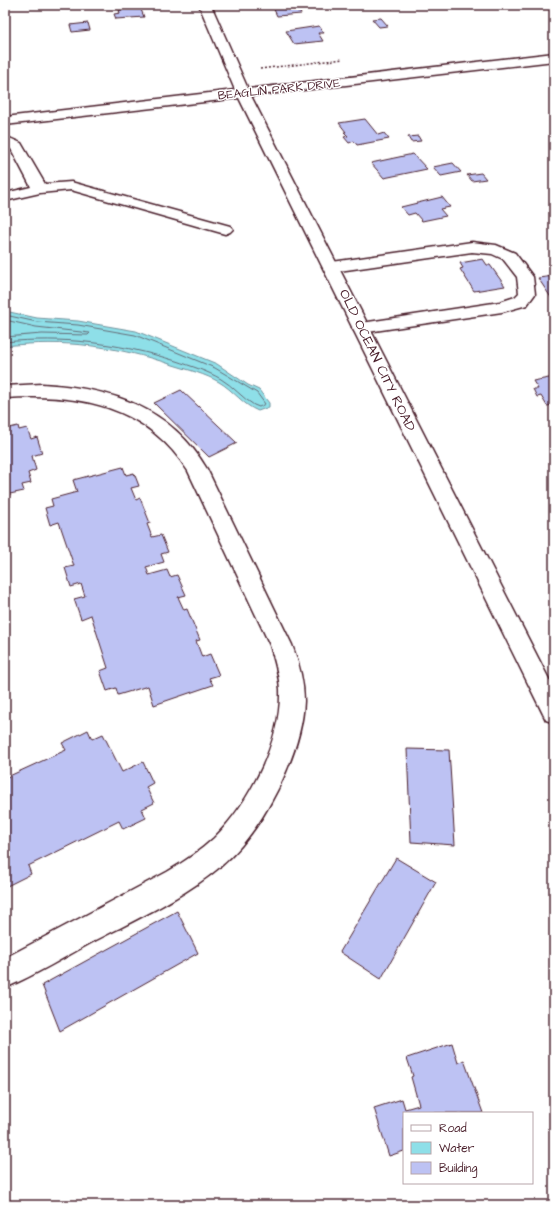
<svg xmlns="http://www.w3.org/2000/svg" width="559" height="1210" font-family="'Architects Daughter',sans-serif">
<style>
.water{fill:#8edfe8;stroke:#73929c}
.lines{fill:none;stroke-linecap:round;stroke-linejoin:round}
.shore{stroke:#656c77;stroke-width:1}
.building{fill:#bdc2f3;stroke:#4a1f2b}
.minor-casing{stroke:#4a1f2b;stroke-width:3}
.major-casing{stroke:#4a1f2b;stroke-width:3}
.path{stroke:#4a1f2b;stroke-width:1.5;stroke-dasharray:2 2;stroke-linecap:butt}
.minor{fill:#fff;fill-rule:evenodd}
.major{fill:#fff;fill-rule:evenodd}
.labels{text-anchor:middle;stroke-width:3;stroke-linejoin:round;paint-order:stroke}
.far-street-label{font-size:12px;fill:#4a1f2b;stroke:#fff}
.street-label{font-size:14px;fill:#4a1f2b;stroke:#fff}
</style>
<rect width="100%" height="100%" fill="#fff"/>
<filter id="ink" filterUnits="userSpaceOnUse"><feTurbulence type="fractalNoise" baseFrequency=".025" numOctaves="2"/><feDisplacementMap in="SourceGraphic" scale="8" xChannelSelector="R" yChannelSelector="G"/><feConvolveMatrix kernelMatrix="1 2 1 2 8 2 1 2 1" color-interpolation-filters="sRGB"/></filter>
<g filter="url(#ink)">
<path class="water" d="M5,311L37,318L78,321L136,331L217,364L248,385L259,390L269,403V407L258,411C243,405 233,390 219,382C205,374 189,370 173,365C116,346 66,339 5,346Z"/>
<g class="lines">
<g class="shore">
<path d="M5,315L37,322L78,325L135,335L215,368L257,393L265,404L259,407L254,405C242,398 233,386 221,379C207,371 191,366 176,361C119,343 64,336 5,342"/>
<polyline points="5,320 36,327 90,333 88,335 42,334 5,337"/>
</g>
</g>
<g class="building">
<polygon points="125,5 135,5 137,8 140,7 144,17 116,19 114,14 120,13 119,10 123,9 121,6"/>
<polygon points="272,5 302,5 303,7 297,7 301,14 277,16"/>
<polygon points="381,18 388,26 379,27 372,19"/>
<polygon points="88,23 90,30 72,32 70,25"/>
<polygon points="319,26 324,33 318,33 323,41 294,44 286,31"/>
<polygon points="365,119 378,135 384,133 389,139 357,145 354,141 349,143 344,137 348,136 344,132 346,132 339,123"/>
<polygon points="418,136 421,141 411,142 408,137"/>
<polygon points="413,154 427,169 384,178 371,163"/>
<polygon points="453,163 461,172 441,176 433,167"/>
<polygon points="481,173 486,179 472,181 467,175"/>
<polygon points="442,197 450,207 440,209 446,216 422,221 415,213 408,215 401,207"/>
<polygon points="483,259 487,265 490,265 505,286 474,291 460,269 463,268 460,263"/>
<polygon points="554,276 554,302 538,278"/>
<polygon points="554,377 554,405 547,406 541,396 537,397 533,389 538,389 533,381"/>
<polygon points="181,390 237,443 209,457 154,403"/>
<polygon points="18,426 19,430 27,428 31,439 37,437 42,453 32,456 36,470 28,473 31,483 22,485 24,491 5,495 5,429"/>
<polygon points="123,467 126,475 134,473 139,486 131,488 136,500 140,498 150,523 147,524 152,537 161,535 168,552 161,554 164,562 146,567 149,575 167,570 170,577 177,575 186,595 178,597 184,610 187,609 200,640 196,641 202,657 210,654 219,675 209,678 213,685 154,705 148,686 118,695 116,688 107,691 100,671 108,668 91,615 81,619 74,599 85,596 81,584 71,587 65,568 74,566 59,522 50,525 45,508 53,506 51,499 77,492 73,480"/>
<polygon points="88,730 92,739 103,734 122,772 143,762 153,783 146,787 154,803 142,809 146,818 123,829 119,821 28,866 31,874 5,887 5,778 66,750 62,743"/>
<polygon points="407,749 449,750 455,845 411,842"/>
<polygon points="396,858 436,882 381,979 340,952"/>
<polygon points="177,911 198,953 60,1031 42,985"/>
<polygon points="452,1043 458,1063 464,1060 483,1113 404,1113 404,1151 389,1156 374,1108 402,1099 405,1109 419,1105 411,1077 413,1076 407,1058"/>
</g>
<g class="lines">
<g class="minor-casing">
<g id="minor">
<polygon points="5,136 21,143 45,184 71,182 230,226 233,229 230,232 225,234 71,190 40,193 5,201 5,193 31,187 11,149 5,146"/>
<polygon points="472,242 496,245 515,253 533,277 535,294 527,305 502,312 361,333 355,332 352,328 355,324 500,302 515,297 519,293 517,277 503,259 492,254 472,252 332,272 326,270 324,267 326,264 332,262"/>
<path d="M42,384C110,388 171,407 207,469L292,645C299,663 304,682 304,701C302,754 262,832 221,866C184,897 139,918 96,940C66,956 36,975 5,988V958L167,872C184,862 200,851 214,838C250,803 282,740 280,689C279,674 274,659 270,645L188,471C146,405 78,393 5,398V386Z"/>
</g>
</g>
<g class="major-casing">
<polygon id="major" points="199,5 211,5 248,89 554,53 554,61 251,96 554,689 554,723 546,720 239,98 5,125 5,117 235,90"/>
</g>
<polyline class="path" points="260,69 343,59"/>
<use href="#minor" class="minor"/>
<use href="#major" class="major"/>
</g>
</g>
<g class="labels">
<g class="far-street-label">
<text transform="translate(279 89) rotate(-6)" y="4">BEAGLIN PARK DRIVE</text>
</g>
<g class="street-label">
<text transform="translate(378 360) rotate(64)" y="5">OLD OCEAN CITY ROAD</text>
</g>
</g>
<rect width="559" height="1210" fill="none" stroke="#fff" stroke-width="20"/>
<rect x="10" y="10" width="539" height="1190" fill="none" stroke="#4a1f2b" stroke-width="1.5" filter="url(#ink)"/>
<rect x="403" y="1112" width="130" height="72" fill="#ffffff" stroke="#b7a5aa"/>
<rect x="411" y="1125" width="20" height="6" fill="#ffffff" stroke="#b7a5aa"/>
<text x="439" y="1132" font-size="12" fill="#4a1f2b">Road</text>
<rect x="411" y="1142" width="20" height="12" fill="#8edfe8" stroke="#b7a5aa"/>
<text x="439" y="1152" font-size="12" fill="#4a1f2b">Water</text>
<rect x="411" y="1162" width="20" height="12" fill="#bdc2f3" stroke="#b7a5aa"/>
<text x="439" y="1172" font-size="12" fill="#4a1f2b">Building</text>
</svg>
